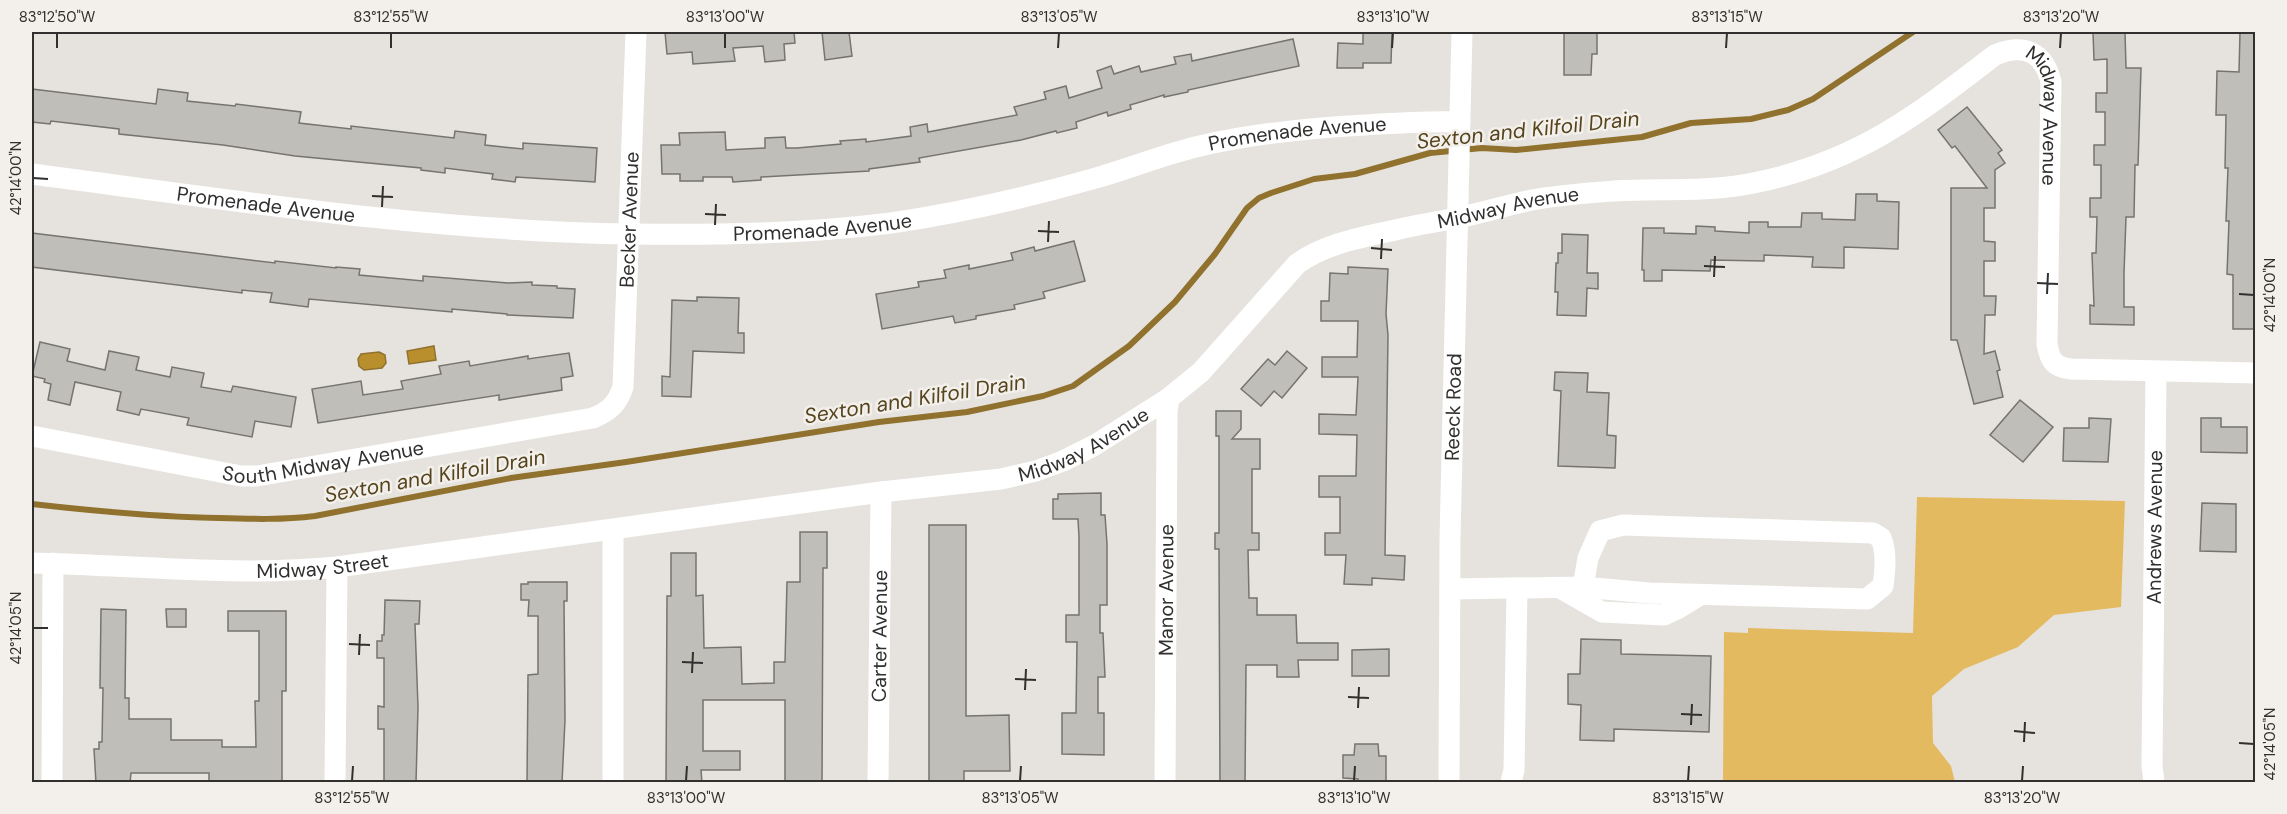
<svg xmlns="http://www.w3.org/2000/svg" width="2287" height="814" font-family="'DM Sans',sans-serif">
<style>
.green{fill:#e4ba61}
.water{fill:#b98f2d;stroke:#90722e;stroke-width:1.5}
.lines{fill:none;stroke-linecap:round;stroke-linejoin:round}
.stream{stroke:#90722e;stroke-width:6}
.building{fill:#c0beb9;stroke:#767470;stroke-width:1.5}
.minor{stroke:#fff;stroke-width:21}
.ticks{fill:none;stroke:#31302f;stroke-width:2}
.labels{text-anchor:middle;stroke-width:5;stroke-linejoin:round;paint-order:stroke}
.street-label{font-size:20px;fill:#31302f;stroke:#f3f0ec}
.water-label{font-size:21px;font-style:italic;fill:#56441d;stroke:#f3f0ec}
.neatline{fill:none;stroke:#31302f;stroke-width:2}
.ticks-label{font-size:15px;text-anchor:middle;fill:#31302f}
</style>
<rect width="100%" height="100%" fill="#e6e3de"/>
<polygon class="green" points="1917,497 2125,501 2121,607 2054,615 2018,647 1964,669 1932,696 1933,743 1951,766 1955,782 1723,782 1724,632 1748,633 1748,628 1913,633"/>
<g class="water">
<polygon points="434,346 436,360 409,364 407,351"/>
<polygon points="379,352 385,355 386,363 382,368 364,370 359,366 358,359 361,354"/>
</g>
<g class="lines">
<path class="stream" d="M32,504C94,511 156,517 219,518C251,519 283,520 315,516L511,478L626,462L879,422L967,412L1043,396L1073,386L1129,346L1175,302L1215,254L1247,208L1259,198L1271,193L1314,179L1355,174L1430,153L1482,148L1516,150L1642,137L1691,123L1751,119L1788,110L1813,99L1913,32"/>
</g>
<g class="building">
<polygon points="665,32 794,32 795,43 784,44 785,60 765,62 763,46 733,48 735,61 693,64 692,52 667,54"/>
<polygon points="822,32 849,32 852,56 825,60"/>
<polygon points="1363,32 1392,32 1391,63 1363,63 1363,68 1337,68 1338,43 1363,44"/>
<polygon points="1564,32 1597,32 1597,54 1592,54 1591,75 1564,75"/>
<polygon points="2093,32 2125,32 2126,68 2141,68 2138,165 2135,165 2134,217 2126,217 2124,273 2124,307 2134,307 2134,325 2090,324 2090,305 2094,306 2092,253 2096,253 2097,217 2090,217 2090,198 2101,198 2101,165 2094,165 2094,145 2105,145 2105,112 2096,112 2096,93 2107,93 2107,59 2094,60"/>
<polygon points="2240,32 2256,32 2256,329 2233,329 2233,275 2227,274 2229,221 2226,221 2228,168 2225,168 2226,115 2216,115 2217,71 2239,72"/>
<polygon points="1293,39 1299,66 1188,90 1188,92 1164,97 1164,95 1130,105 1131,109 1108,116 1107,112 1076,122 1077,128 1057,133 1056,131 1021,140 919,158 920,162 869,169 869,171 761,177 761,180 733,182 732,177 703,177 703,181 680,181 680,174 662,174 661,145 680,145 679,133 725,132 726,150 765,148 765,138 785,137 786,148 797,148 841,144 840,141 866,139 866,142 911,136 910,127 927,124 928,132 1017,115 1014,107 1046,99 1044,92 1066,86 1069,98 1102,88 1097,71 1111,66 1114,74 1139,66 1141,72 1176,64 1174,57 1191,54 1192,61"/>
<polygon points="32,89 156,104 158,89 188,93 187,101 235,106 236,104 301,112 299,123 351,129 351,126 454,138 455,131 486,135 485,145 523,149 523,143 597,148 595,182 516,177 515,182 492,179 493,174 445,168 445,173 421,170 421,168 295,156 223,145 119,134 119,129 51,121 50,124 32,122"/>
<polygon points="1967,107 2002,150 1998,153 2005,163 1995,170 1995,208 1984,208 1984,241 1995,242 1995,261 1984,261 1984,296 1996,296 1995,315 1985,315 1984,354 1995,351 2000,370 1997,371 2003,397 1974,404 1957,340 1951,340 1951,188 1987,188 1955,146 1952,148 1938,130"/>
<polygon points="1856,194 1877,194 1877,201 1899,202 1898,249 1844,247 1844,268 1812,267 1813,257 1764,255 1764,261 1711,260 1710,271 1662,270 1662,281 1644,281 1644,270 1642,270 1643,228 1664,228 1664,233 1696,234 1696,226 1715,227 1715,231 1749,233 1749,222 1768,222 1768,227 1801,227 1802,213 1822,213 1822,219 1855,220"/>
<polygon points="32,233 275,263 275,261 336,268 336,267 360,269 359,275 423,281 423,276 508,283 532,282 532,285 557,286 557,288 575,289 573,318 507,315 507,314 452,309 452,312 309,299 308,307 270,302 272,293 242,290 242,293 32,267"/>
<polygon points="1562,234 1588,235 1587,273 1598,273 1598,289 1587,288 1586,316 1557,315 1558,292 1555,292 1556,263 1558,263 1558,253 1562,253"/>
<polygon points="1074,241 1085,281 1043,292 1045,298 1014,305 1015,309 976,316 976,319 955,323 953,316 882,329 876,294 919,287 918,282 946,278 944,270 969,265 969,269 1013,260 1011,253 1034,247 1035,251"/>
<polygon points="1348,267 1388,269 1386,314 1388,335 1385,555 1405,556 1404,580 1372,578 1372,585 1344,584 1346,555 1325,555 1325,533 1340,533 1340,497 1319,497 1319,476 1356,476 1357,435 1319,434 1319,414 1356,415 1358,377 1322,377 1322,357 1357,357 1358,321 1321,321 1321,301 1329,301 1330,273 1348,274"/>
<polygon points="697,297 739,298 738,333 744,333 744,353 693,351 691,397 662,396 662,376 670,377 672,300 697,301"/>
<polygon points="40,342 70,349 67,361 105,370 109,351 139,357 136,370 170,377 172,367 204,373 201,387 231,392 233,386 296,397 291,427 255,421 252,437 187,425 189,418 141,409 139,415 117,410 121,392 75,382 70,405 48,400 51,384 44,382 45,379 32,376"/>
<polygon points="1287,351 1307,368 1282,398 1274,391 1261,406 1241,389 1268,359 1275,365"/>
<polygon points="569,353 573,376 561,378 562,390 499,400 499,395 318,423 312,389 361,381 363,395 403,389 401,381 441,374 439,366 469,361 470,366 528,356 528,359"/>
<polygon points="1555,372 1588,373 1587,392 1609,393 1607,435 1616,436 1615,468 1558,466 1561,391 1554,390"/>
<polygon points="2020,400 2053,427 2023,462 1990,435"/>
<polygon points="1216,411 1241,411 1241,429 1232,439 1260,439 1260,469 1252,469 1252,533 1259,533 1259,550 1248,550 1249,598 1257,598 1257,615 1296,615 1297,643 1338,643 1338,660 1298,660 1299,677 1277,677 1277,665 1246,665 1245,783 1220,783 1219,549 1215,549 1215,533 1219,533 1219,436 1216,436"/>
<polygon points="2089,418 2111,419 2108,462 2063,461 2064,428 2089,428"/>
<polygon points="2201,418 2221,418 2221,427 2247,427 2247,453 2201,452"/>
<polygon points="1101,493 1101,515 1105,515 1107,544 1107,605 1100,605 1100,633 1103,633 1105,677 1098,677 1098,713 1104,713 1104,755 1062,754 1062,713 1076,713 1077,642 1066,642 1066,615 1079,615 1079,537 1078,519 1053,519 1053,499 1058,499 1058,494"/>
<polygon points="2202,503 2236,504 2236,552 2200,551"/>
<polygon points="929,525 966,525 966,716 1009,715 1010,771 964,771 964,783 929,783"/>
<polygon points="800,532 827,532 827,568 823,568 822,783 785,783 785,700 703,700 703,751 740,751 740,770 701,770 702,783 666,783 667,596 671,596 671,553 696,553 696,596 703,595 704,648 741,647 742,684 774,683 774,662 785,662 787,582 800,582"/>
<polygon points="528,582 567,582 567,601 564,601 565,720 562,783 527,783 528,675 538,674 538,616 528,616 529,600 521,600 521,584 528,584"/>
<polygon points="385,600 420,601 419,624 415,624 418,707 416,783 384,783 384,729 378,729 378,706 384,707 384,658 377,658 377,641 382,641 382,635 384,635"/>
<polygon points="101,609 126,610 125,698 129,698 129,719 171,719 171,740 222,740 222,747 256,747 255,701 259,701 259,631 228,631 228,611 286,611 286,691 282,691 282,783 209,783 209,773 131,773 130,783 96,783 94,749 99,749 99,742 102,742 103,688 100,688"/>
<polygon points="166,609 186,609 186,627 167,627"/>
<polygon points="1581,639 1621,640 1621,654 1711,656 1709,732 1614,729 1614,741 1580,740 1581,705 1568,704 1568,674 1580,674"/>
<polygon points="1389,649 1389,676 1352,676 1352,650"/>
<polygon points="1355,744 1378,744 1379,756 1386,756 1386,783 1358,783 1358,779 1343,778 1343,755 1354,755"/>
</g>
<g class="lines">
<g class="minor">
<path id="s1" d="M32,174C230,200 430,231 630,234C718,235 804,234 891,223C960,213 1029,197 1096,178C1131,168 1165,154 1200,146C1255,133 1309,128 1365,125C1397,123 1428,121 1460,122"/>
<path id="s2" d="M32,436L241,476H257L593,418C610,411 617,404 623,387L636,32"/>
<polyline points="613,530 613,782"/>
<path id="s3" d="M32,563C134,565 235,577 337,567L881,492L1001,479L1036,471L1063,461L1095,445L1169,398L1201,372L1297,264C1326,243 1361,238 1395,230C1416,225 1436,222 1457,218C1482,213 1507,205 1532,200C1559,195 1587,193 1614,191C1662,188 1710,193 1758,182C1858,161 1917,115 1995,55C2024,43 2044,52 2051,82L2047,344C2050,361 2054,367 2071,369L2256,373"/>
<polyline points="1560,588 1602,612 1664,615 1677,609 1700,595"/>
<path d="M1450,589L1583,587L1649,593L1867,599L1883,586C1885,570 1887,553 1881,538L1873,533L1623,525L1600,531L1588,558L1583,587"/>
<polyline points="52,782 53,563"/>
<polyline points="335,782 337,567"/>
<path id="s4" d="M878,782L881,492"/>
<path id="s5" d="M1165,782L1167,412L1169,398"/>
<path id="s6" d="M1449,782L1450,538L1462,32"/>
<polyline points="1511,782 1514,770 1517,588"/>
<path id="s7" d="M2154,782L2152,766L2156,372"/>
</g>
</g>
<path class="ticks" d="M57,48V33M391,48V33M725,48V33M1058,48L1059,33M1392,48L1393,33M1726,48L1727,33M2060,48L2061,33M33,178L48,179M372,196L393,197M382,207L383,186M705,214L726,215M715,225L716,204M1038,231L1059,232M1048,242L1049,221M1371,248L1392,250M1381,259L1382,239M1704,266L1725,267M1714,277L1715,256M2037,283L2058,284M2047,294L2048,273M2239,294L2254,295M33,628H48M349,644L370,645M359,655L360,634M682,662L703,663M692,673L693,652M1015,679L1036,680M1025,690L1026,669M1348,697L1369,698M1358,708L1359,687M1681,714L1702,715M1691,725L1692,704M2014,731L2035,733M2024,742L2025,722M2239,743L2254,744M352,781L353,766M686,781L687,766M1020,781L1021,766M1354,781L1355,766M1688,781L1689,766M2022,781L2023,766"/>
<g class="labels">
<g class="street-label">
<text dy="7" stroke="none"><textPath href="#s3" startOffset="2198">Midway Avenue</textPath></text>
<text dy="7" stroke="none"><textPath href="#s1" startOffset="1280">Promenade Avenue</textPath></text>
<text dy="7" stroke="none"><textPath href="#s1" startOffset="236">Promenade Avenue</textPath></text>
<text dy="7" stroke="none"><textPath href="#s3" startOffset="1569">Midway Avenue</textPath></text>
<text dy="7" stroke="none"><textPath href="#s2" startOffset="782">Becker Avenue</textPath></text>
<text dy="7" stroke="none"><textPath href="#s1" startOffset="794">Promenade Avenue</textPath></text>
<text dy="7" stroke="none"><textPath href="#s6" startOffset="375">Reeck Road</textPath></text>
<text dy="7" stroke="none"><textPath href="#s3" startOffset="1065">Midway Avenue</textPath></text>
<text dy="7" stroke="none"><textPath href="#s2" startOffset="296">South Midway Avenue</textPath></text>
<text dy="7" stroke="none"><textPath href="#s7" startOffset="255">Andrews Avenue</textPath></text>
<text dy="7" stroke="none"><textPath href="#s3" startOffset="291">Midway Street</textPath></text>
<text dy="7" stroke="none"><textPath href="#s5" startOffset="192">Manor Avenue</textPath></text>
<text dy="7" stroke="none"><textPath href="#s4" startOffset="146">Carter Avenue</textPath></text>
</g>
<g class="water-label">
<text transform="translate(1528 130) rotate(-6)" y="7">Sexton and Kilfoil Drain</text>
<text transform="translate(915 399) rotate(-9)" y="7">Sexton and Kilfoil Drain</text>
<text transform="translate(435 476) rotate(-10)" y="7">Sexton and Kilfoil Drain</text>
</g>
</g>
<rect width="2287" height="814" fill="none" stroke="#f3f0ec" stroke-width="66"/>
<rect x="33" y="33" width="2221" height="748" class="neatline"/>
<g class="ticks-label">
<text x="57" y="22">83°12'50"W</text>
<text x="391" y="22">83°12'55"W</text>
<text x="725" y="22">83°13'00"W</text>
<text x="1059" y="22">83°13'05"W</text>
<text x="1393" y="22">83°13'10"W</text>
<text x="1727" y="22">83°13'15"W</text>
<text x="2061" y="22">83°13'20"W</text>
<text transform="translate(16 178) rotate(-90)" y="5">42°14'00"N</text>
<text transform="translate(2270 295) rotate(-90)" y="5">42°14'00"N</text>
<text transform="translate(16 628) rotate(-90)" y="5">42°14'05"N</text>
<text transform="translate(2270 744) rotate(-90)" y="5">42°14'05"N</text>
<text x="352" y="803">83°12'55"W</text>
<text x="686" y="803">83°13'00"W</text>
<text x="1020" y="803">83°13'05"W</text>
<text x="1354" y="803">83°13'10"W</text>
<text x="1688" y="803">83°13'15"W</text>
<text x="2022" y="803">83°13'20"W</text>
</g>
</svg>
